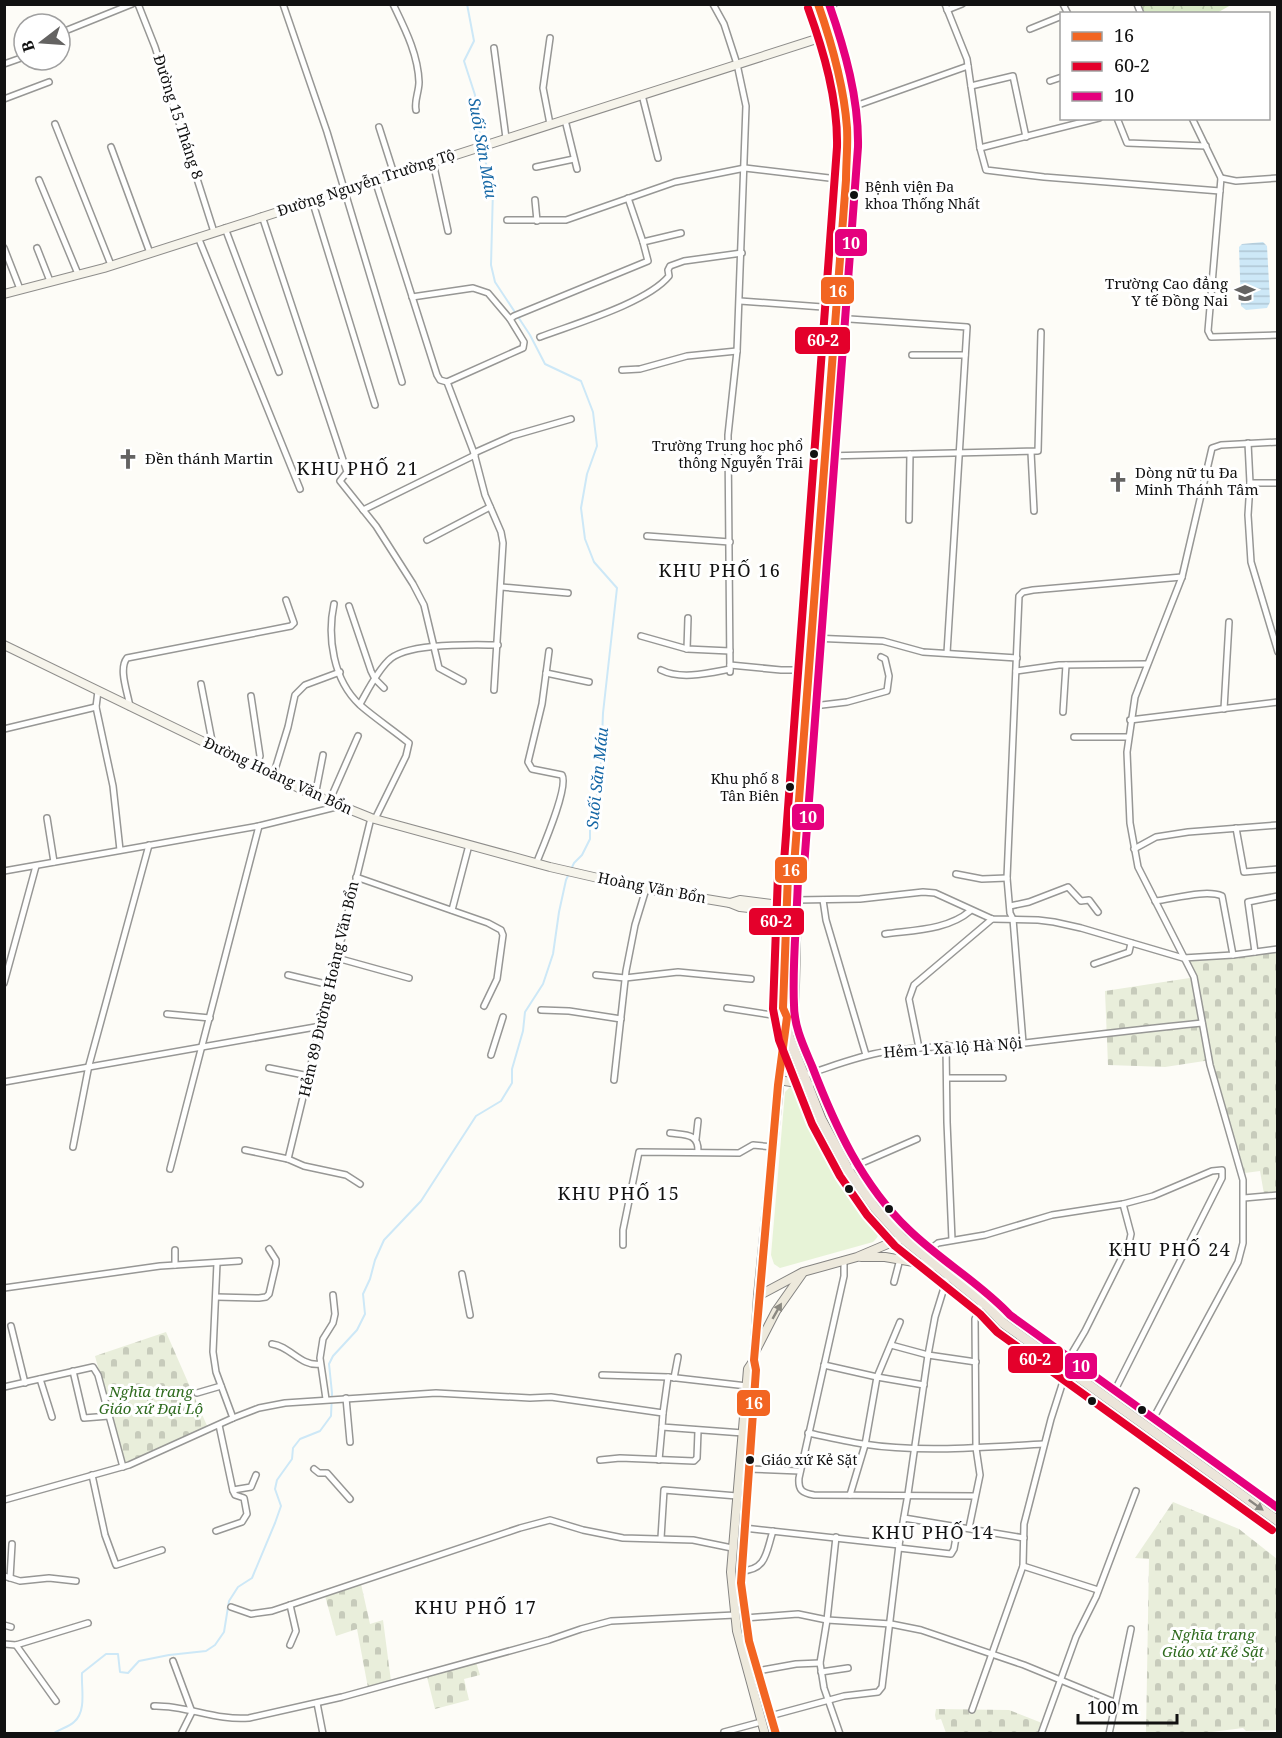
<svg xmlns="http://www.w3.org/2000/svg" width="1282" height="1738" font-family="'Noto Serif',serif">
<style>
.forest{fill:url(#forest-crowns)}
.cemetery{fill:url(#cemetery-stones)}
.park{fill:#e7f3d7}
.water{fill:url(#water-rules)}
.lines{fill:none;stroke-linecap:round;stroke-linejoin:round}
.stream{stroke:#cde8f7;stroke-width:2}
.minor-casing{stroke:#979795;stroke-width:8}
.secondary-casing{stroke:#8e8d8b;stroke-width:10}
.primary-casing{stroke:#858482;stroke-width:10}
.trunk-casing{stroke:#858482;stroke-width:11}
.minor{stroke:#fffffe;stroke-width:5}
.secondary{stroke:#f6f4eb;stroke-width:8}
.primary{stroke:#ede9dc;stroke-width:8}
.trunk{stroke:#ece5da;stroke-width:9}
.bus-1-casing{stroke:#fff;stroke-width:12}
.bus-2-casing{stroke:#fff;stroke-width:12}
.bus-3-casing{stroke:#fff;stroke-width:12}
.bus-1{stroke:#f26522;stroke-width:8}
.bus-2{stroke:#e4002b;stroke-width:8}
.bus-3{stroke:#e5007d;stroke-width:8}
.oneway{fill:#8a8881}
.oneway2{fill:#898680}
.bus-dot{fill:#111;stroke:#fff;stroke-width:2}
.labels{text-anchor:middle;stroke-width:6;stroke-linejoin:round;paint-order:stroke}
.bus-label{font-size:14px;fill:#111;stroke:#fff;text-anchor:start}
.street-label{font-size:15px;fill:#111;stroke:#fff}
.poi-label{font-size:15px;fill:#111;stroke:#fff;text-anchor:start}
.park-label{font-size:15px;font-style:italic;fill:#2f6b1f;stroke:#fff}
.water-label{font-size:16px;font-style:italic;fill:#1768a6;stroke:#fff}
.quarter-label{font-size:18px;letter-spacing:1.5px;fill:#111;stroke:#fff}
.line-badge{stroke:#fff;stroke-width:2}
.badge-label{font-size:16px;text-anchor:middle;font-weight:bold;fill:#fff}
</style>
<defs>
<pattern id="forest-crowns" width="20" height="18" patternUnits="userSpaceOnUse" patternTransform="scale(1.5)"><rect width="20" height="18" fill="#d8eac5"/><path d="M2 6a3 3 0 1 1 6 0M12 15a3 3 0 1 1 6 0" fill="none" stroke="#b8c8a8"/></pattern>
<pattern id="cemetery-stones" width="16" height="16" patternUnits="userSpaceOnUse" patternTransform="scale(1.5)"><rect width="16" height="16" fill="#e9eedb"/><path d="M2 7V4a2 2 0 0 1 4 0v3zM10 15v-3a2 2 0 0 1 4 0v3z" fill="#c7cbbb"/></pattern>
<pattern id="water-rules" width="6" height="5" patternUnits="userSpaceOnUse" patternTransform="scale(1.5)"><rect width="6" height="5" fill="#cde8f7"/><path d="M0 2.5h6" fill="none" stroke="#afc6d3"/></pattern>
</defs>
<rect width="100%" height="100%" fill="#fdfcf7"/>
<polygon class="forest" points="1139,5 1231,5 1215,14 1144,13"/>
<g class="cemetery">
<polygon points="1277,952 1277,1192 1264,1194 1260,1171 1245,1173 1211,1060 1165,1067 1108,1065 1105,991 1196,977 1187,960"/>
<polygon points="166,1332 208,1428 124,1464 95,1356"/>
<polygon points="1173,1502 1239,1529 1277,1559 1277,1730 1246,1731 1243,1728 1204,1733 1146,1733 1149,1559 1135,1558"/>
<polygon points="361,1584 370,1624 383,1620 391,1681 368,1688 357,1629 336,1636 325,1596"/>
<polygon points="476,1662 480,1675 464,1679 469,1700 435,1709 427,1677"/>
<polygon points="936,1709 1009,1710 1042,1723 1038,1733 946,1733 941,1719 936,1720 935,1715"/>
</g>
<path class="park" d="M790,1087L802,1091C806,1103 809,1115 813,1127C829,1163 852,1194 877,1225C881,1231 879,1237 873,1242L780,1268L774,1264L771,1255L785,1092Z"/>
<polygon class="water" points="1263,242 1267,246 1270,302 1267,308 1246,310 1241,306 1239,247 1242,244"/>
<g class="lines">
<g class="stream">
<polyline points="467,4 474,41 464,61 475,95 481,144"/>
<path d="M53,1734C59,1729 69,1727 74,1722C87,1711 81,1688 82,1673L106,1654H118L120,1672L128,1673L139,1661L169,1655L206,1651L215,1645L224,1632L229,1601L238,1587L252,1578L275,1523L281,1506L275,1489L277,1480L292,1459L293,1448L300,1439L320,1431L331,1416L332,1393L329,1364L333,1356L357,1330L365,1314L363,1294L370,1279L375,1260L384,1240L421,1201L476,1116L501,1101L512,1083V1069L523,1031L525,1012L543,984L553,954L559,912L566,880L574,863L582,855L590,839V822L596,802L601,764L603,713L617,588L594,562L585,539L581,508L587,474L597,446L593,412L581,381L545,364L530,335L495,282L491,265L493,189L482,149"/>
</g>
<g class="minor-casing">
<g id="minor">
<polyline points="138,4 155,47 214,232"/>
<polyline points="283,4 327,132 402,382"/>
<path d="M393,4C405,29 418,54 419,82C419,92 414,101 416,110"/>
<polyline points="713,4 724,24 737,64 746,106 737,351 728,435 730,672"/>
<polyline points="945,4 967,59 980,148 986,170 1044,177 1220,191"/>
<polyline points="1063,4 1068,14"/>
<polyline points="1137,4 1141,14"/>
<polyline points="820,10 834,4"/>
<polyline points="947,10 962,4"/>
<polyline points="1030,29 1062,16"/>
<polyline points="60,33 132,4"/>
<polyline points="550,38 543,88 550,124"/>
<polyline points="494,48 506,138"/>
<polyline points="4,64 24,57"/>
<polyline points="1050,81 1062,77"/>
<polyline points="971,86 1013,76 1026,137"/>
<polyline points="642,95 658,158"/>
<polyline points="4,99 49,82"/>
<polyline points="844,110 968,66"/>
<polyline points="1117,118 1127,143 1206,146"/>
<polyline points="1192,118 1221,178 1208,331 1211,337 1278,335"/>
<polyline points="565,120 577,169"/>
<polyline points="55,124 111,265"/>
<polyline points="379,127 394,174"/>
<polyline points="111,147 150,253"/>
<polyline points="980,148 1099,118"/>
<polyline points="433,162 448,231"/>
<polyline points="536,167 574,159"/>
<polyline points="1221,178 1236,181 1278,178"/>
<polyline points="39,180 78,274"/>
<polyline points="375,180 437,375 440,380 447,382 474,453 485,495 501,532 503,543 494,690"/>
<polyline points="628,198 643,242"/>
<polyline points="312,200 375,405"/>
<polyline points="535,200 537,221"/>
<polyline points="262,216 347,472 340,481 376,526 413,584 424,605 439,668 463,681"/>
<polyline points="507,220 566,220 675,182 745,168 846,180"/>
<polyline points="225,228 279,372"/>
<polyline points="198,237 300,489"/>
<polyline points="4,248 20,289"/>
<polyline points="37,248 50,281"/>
<polyline points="412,297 473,288 488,293 510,319"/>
<polyline points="740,301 836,308"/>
<polyline points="835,318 967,327 947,653"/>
<path d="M540,337C574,324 647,303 669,276L668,270L670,266L684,261L742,253"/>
<polyline points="912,355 965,355"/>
<polyline points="622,370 640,369 687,356 737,351"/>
<polyline points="447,382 523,348 524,342 510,319 514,316 648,261 643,242 681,233"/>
<polyline points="1248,443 1250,483 1248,515 1251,562 1278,652"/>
<polyline points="1031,452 1034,511"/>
<polyline points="474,453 512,436 571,419"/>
<polyline points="825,456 1038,451 1041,332"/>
<polyline points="1250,483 1278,483"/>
<polyline points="363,510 475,455"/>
<polyline points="909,520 910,454"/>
<polyline points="647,536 730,542"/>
<polyline points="427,540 490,507"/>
<polyline points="501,587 568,593"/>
<path d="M334,604C327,637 333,680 360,705C375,718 393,730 409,743L406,756L375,819"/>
<polyline points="349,606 371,671 375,679 384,688"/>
<polyline points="641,636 687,649 730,651"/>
<polyline points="812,638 883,641 923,652 1017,658"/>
<polyline points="687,649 688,618"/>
<polyline points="730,665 781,670 809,670"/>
<path d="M661,670C681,680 709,673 730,669"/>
<polyline points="1016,671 1059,665 1146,664"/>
<polyline points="546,673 589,682"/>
<polyline points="201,684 213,746"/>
<polyline points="98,691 96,707 113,786 120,850"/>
<polyline points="251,696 260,756 256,767"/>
<path d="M360,704C368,690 376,673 388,661C405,642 473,645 498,645"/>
<path d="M130,707C128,693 118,669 127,658L291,626L294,623L286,600"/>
<polyline points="805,707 847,702 887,691 889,676 885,659 881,657"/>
<polyline points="1224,709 1229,622"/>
<polyline points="1063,712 1066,665"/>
<polyline points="1130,720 1278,702"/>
<polyline points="4,729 96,707"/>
<polyline points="1074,737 1128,737"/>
<polyline points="273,776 288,727 295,695 305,685 340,672"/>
<polyline points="315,796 323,755"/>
<polyline points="329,802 358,736"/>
<polyline points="47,818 54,862"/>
<polyline points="1236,828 1244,872 1278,869"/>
<polyline points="1134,849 1156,837 1188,832 1278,825"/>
<path d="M536,864C542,849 569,787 562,775L532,769L528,762L542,704L549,651"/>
<polyline points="4,871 259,826 340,806"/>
<polyline points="956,874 982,879 1007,878"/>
<polyline points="356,877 488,923 501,930 503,935 497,979 484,1006"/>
<polyline points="796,900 860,899 923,892 935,893 992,919 1038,920 1054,922 1081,928 1183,958 1233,955 1278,949"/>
<polyline points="823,900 826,920 866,1055"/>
<path d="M1155,901C1173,899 1206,889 1222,896L1233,955"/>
<polyline points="1010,906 1029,902 1068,887 1081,901 1089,900 1098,912"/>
<polyline points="452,910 469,845"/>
<path d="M885,934C913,930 948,930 970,911"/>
<polyline points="1255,952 1248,902 1278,896"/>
<polyline points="337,958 409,978"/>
<polyline points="1094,964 1129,952 1131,943"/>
<polyline points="288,975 330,985"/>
<polyline points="596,975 625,978 678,972 751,979"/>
<polyline points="4,983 36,866"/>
<polyline points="727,1008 785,1017"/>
<polyline points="541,1010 569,1011 621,1019"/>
<polyline points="167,1014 210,1018"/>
<polyline points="1023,1043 1013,919 1010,913 1007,878 1019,596 1023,592 1033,590 1182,577"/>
<polyline points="946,1045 947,1122 952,1240"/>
<polyline points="919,1048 909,999 914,985 992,919"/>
<polyline points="491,1055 503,1017"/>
<polyline points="269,1068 309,1076"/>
<path d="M805,1075C831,1067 857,1056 884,1052C931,1044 978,1047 1025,1043C1084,1036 1143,1029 1202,1023"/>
<polyline points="947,1078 1003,1078"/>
<polyline points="614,1080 626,971 635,925 646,889"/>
<polyline points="4,1082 321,1026"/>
<path d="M670,1133C685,1135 699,1133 698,1152"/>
<polyline points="696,1139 698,1121"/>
<polyline points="73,1147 89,1065 149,845"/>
<polyline points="245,1150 288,1159 304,1166 346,1175 360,1184"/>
<polyline points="288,1159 371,818"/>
<polyline points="170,1169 259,826"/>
<polyline points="848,1169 917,1139"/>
<polyline points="1244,1198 1278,1195"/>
<polyline points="623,1245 623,1230 639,1152 739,1153 753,1145 773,1147"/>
<polyline points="175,1250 175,1265"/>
<polyline points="923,1255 938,1243 985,1235 1052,1215 1123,1204 1153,1196 1212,1171 1222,1170 1222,1178 1115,1390"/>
<path d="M844,1260V1276L799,1478C798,1490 802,1493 814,1495L975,1496"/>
<polyline points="217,1263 213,1352 216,1372 233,1418"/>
<polyline points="462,1274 470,1315"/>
<polyline points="894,1282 900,1259"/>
<polyline points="4,1288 160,1266 239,1261"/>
<polyline points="216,1297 259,1298 266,1297 269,1294 276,1264 276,1260 269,1249"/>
<polyline points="11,1326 25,1383"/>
<path d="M272,1344C290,1346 301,1367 320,1364"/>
<polyline points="891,1345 928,1355 976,1362"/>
<polyline points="1069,1358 1085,1331 1129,1243 1131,1234 1123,1204"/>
<polyline points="824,1365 877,1377 924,1385"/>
<polyline points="73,1371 84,1418 109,1416"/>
<polyline points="602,1375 668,1377 747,1386"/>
<polyline points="674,1378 678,1357"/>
<polyline points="40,1379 52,1417"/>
<polyline points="4,1387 93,1367 98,1375 123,1467"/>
<polyline points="197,1393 221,1386"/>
<polyline points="346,1398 350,1442"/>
<polyline points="326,1399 320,1358 323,1339 333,1323 335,1314 333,1295"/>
<polyline points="663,1413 668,1377"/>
<polyline points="1153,1419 1238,1262 1243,1243 1243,1180 1210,1065 1194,977 1138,867 1130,823 1127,752 1135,697 1182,577 1212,448 1221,445 1278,442"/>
<path d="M808,1433C827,1437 845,1441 863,1444C920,1453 987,1447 1044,1444"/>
<polyline points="600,1460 620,1458 694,1461 697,1458 698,1431"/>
<polyline points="659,1460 662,1427"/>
<polyline points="314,1469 319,1473 327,1473 350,1499"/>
<polyline points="748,1469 800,1471"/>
<polyline points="92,1475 105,1535 116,1565 162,1550"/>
<polyline points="233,1490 251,1487 256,1475"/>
<polyline points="850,1495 865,1445 877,1377 900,1322"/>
<polyline points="4,1500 129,1465 233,1418 259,1408 285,1403 436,1393 530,1398 551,1397 663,1413 662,1427 743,1433"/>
<polyline points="904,1518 1024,1538"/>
<polyline points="744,1528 899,1545"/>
<polyline points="969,1528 980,1475 976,1448 975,1319 982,1302"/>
<polyline points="216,1531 242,1522 247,1514 244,1498 235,1495 233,1491 219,1425"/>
<polyline points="836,1537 827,1620 820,1663 824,1688 840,1734"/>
<polyline points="661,1538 664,1490 737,1496"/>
<polyline points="899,1548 951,1554 954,1549 958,1526"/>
<polyline points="1023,1566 1098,1590"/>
<path d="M741,1571C767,1570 766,1552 773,1531"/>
<polyline points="4,1576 20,1581 49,1578 76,1581"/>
<polyline points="10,1578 12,1544"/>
<polyline points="231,1607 251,1614 272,1611 520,1528 550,1520 583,1530 623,1538 693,1540 732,1548"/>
<polyline points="745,1618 798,1614 827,1620 891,1624 921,1630 1024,1665 1114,1702"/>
<polyline points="4,1625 11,1627"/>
<polyline points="4,1644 16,1645 88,1623"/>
<polyline points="16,1645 56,1701"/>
<polyline points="290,1645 296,1631 290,1605"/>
<polyline points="173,1661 192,1712 181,1734"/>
<polyline points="757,1671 796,1664 820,1663"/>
<polyline points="821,1672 848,1668"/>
<polyline points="317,1703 323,1734"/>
<path d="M154,1706C185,1705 217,1721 249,1718L342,1697L549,1640L581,1629L611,1621L735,1615"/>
<polyline points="972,1710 1023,1566 1024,1524 1051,1419 1067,1369"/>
<polyline points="770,1716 844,1696 878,1692 882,1687 899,1545 908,1494 928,1355 935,1317 948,1275"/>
<polyline points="724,1732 761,1722"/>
<polyline points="1041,1734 1076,1637 1096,1597 1136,1491"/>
<polyline points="1109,1734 1131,1629"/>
</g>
</g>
<g class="secondary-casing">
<g id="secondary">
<polyline points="4,294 104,268 829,35"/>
<polyline points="4,645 309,793 371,818 550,867 646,889 730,903 740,907 786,912"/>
<polyline points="730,903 740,900 787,906"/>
</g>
</g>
<g class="primary-casing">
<g id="primary">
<polyline points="779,1080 809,1085"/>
<polyline points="861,1257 885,1257 937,1266"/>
<polyline points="758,1296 803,1272 857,1257 902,1238"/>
<polyline points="756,1350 776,1311 802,1274"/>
<polyline points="754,1360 748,1369 731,1572 737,1631 765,1734"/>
<polyline points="776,1734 749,1641 741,1583 756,1370 754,1360 758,1296 785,1026"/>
</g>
</g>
<g class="trunk-casing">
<g id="trunk">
<polyline points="794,866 788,874 783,1008 789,1037 821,1119 849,1171 875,1208 902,1238 987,1306 1003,1323 1278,1521"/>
<path d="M787,1017L794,1007L797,877L794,866L846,180C846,162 848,145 847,128C843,86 833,44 818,4"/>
<polyline points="992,1309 1009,1315 1278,1509"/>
</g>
</g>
<use href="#minor" class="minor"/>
<use href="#secondary" class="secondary"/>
<use href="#primary" class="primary"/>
<use href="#trunk" class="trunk"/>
<g class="bus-1-casing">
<path id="bus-1" d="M776,1734L749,1641L741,1583L756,1370L754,1360L778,1085L787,1017L783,1008L788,874L794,866L846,180C846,163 848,145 847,128C844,86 832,44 818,4"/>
</g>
<g class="bus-2-casing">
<path id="bus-2" d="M808,8C824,52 838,100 837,147L784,862L778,874L773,1009L779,1040L812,1124L840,1176L867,1215L895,1246L980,1314L997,1332L1272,1530"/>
</g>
<g class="bus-3-casing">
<path id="bus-3" d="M829,4C845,50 859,99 858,147L804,867L798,878C797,920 792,963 794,1005C794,1027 804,1047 812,1066C835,1126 862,1185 909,1230C941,1261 980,1283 1010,1315L1278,1508"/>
</g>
<use href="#bus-1" class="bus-1"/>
<use href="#bus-2" class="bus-2"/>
<use href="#bus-3" class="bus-3"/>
</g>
<defs><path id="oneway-solid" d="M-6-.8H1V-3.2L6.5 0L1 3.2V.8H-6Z" transform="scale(1.5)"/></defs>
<use class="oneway" href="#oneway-solid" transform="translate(777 1311) rotate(-60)"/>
<use class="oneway2" href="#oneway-solid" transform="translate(1256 1505) rotate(36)"/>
<defs>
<g id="university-bare" transform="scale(1.62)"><path d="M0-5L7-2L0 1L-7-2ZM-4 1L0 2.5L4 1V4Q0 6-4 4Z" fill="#646362" stroke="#fff" stroke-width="2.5" paint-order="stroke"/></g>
<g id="church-bare" transform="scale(1.62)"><path d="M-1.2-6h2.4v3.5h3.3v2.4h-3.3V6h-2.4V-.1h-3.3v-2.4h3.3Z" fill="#646362" stroke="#fff" stroke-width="2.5" paint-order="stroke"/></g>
</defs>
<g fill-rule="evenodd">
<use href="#university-bare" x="1245" y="293"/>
<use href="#church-bare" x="128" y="459"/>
<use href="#church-bare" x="1118" y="482"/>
</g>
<g class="bus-dot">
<circle cx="854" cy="195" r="5"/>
<circle cx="814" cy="454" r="5"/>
<circle cx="790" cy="787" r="5"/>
<circle cx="849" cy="1189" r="5"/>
<circle cx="889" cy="1209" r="5"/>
<circle cx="1092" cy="1401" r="5"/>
<circle cx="1142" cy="1410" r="5"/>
<circle cx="750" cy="1460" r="5"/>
</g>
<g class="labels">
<g class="bus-label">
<text x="865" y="192">Bệnh viện Đa<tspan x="865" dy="17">khoa Thống Nhất</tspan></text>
<text x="803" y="451" text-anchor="end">Trường Trung học phổ<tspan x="803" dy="17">thông Nguyễn Trãi</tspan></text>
<text x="779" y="784" text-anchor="end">Khu phố 8<tspan x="779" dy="17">Tân Biên</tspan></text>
<text x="761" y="1465">Giáo xứ Kẻ Sặt</text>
</g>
<g class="street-label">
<text transform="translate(178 117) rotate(72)" y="5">Đường 15 Tháng 8</text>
<text transform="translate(366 183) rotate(-18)" y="5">Đường Nguyễn Trường Tộ</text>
<text transform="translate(278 776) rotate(25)" y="5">Đường Hoàng Văn Bổn</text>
<text transform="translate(652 888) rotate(11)" y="5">Hoàng Văn Bổn</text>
<text transform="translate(329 989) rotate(-77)" y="5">Hẻm 89 Đường Hoàng Văn Bổn</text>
<text transform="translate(953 1048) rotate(-4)" y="5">Hẻm 1 Xa lộ Hà Nội</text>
</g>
<g class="poi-label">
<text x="1228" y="289" text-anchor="end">Trường Cao đẳng<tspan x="1228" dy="17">Y tế Đồng Nai</tspan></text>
<text x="145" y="464">Đền thánh Martin</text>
<text x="1135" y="478">Dòng nữ tu Đa<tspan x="1135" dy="17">Minh Thánh Tâm</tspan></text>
</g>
<g class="park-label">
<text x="151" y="1397">Nghĩa trang<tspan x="151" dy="17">Giáo xứ Đại Lộ</tspan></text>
<text x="1213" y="1640">Nghĩa trang<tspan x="1213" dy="17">Giáo xứ Kẻ Sặt</tspan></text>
</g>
<g class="water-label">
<text transform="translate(483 148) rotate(80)" y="6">Suối Săn Máu</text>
<text transform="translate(597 778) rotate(-84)" y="6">Suối Săn Máu</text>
</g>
<g class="quarter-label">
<text x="358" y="475">KHU PHỐ 21</text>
<text x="720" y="577">KHU PHỐ 16</text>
<text x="619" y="1200">KHU PHỐ 15</text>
<text x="1170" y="1256">KHU PHỐ 24</text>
<text x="933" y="1539">KHU PHỐ 14</text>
<text x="476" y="1614">KHU PHỐ 17</text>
</g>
</g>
<g class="line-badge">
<rect x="834" y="228" width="34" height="29" rx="6" fill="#e5007d"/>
<rect x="820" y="276" width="35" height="29" rx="6" fill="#f26522"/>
<rect x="794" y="326" width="57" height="29" rx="6" fill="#e4002b"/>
<rect x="791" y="803" width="34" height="28" rx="6" fill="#e5007d"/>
<rect x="774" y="856" width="34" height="28" rx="6" fill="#f26522"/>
<rect x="748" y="907" width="57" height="29" rx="6" fill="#e4002b"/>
<rect x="1007" y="1345" width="57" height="29" rx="6" fill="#e4002b"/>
<rect x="1064" y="1352" width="34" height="28" rx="6" fill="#e5007d"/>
<rect x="736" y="1389" width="35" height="28" rx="6" fill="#f26522"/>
</g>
<g class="badge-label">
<text x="851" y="249">10</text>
<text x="838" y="297">16</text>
<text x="823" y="346">60-2</text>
<text x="808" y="823">10</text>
<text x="791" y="876">16</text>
<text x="776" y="927">60-2</text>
<text x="1035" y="1365">60-2</text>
<text x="1081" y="1372">10</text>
<text x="754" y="1409">16</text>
</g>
<rect width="1282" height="1738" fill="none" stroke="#111111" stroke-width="12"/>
<rect x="1060" y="12" width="210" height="108" fill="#ffffff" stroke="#a0a0a0" stroke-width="1.5"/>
<rect x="1072" y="32" width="30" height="9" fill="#f26522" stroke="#a0a0a0" stroke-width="1.5"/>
<text x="1114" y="42" font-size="18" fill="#111111">16</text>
<rect x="1072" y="62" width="30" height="9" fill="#e4002b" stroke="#a0a0a0" stroke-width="1.5"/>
<text x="1114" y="72" font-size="18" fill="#111111">60-2</text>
<rect x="1072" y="92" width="30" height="9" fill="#e5007d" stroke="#a0a0a0" stroke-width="1.5"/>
<text x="1114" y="102" font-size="18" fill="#111111">10</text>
<g transform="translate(42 42) rotate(253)"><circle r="28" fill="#ffffff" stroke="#a0a0a0" stroke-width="1.5"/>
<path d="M0-4.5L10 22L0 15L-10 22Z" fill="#646362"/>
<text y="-9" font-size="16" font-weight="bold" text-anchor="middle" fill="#111111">B</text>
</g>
<path d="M1078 1714v9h99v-9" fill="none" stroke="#111111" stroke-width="3"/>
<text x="1087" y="1714" font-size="18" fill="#111111" stroke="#ffffff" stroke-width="4.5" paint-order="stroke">100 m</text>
</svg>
